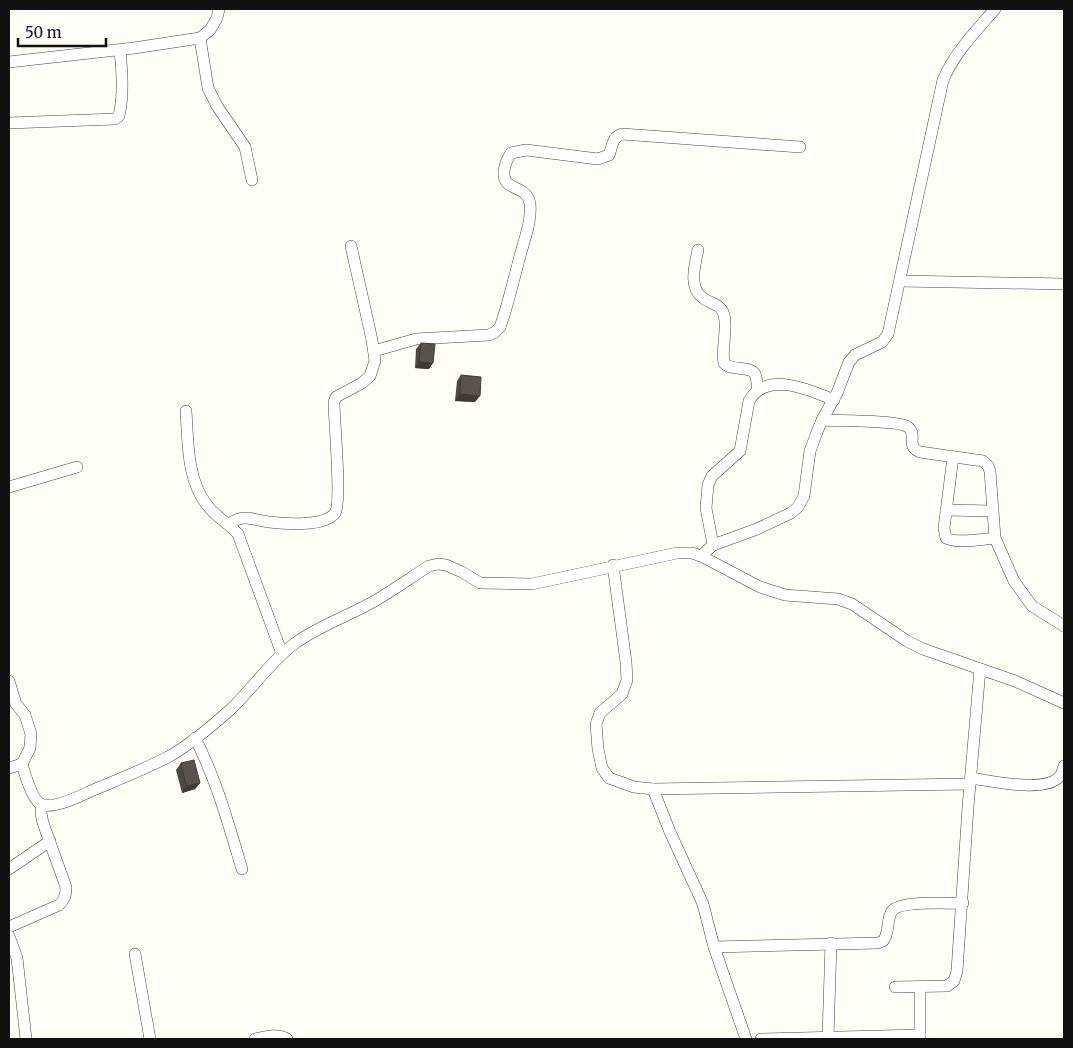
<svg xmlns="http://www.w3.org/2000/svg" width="1073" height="1048" font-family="Merriweather,serif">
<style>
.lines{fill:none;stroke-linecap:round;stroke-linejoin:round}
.minor-casing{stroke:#444;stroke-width:12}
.minor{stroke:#fff;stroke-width:11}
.wall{fill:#4d4742}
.shaded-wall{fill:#3f3936}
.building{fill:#5a524d;stroke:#3f3936}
</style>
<rect width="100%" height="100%" fill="#fffdf5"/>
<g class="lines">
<g class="minor-casing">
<g id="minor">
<polyline points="200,38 208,88 217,106 245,147 252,180"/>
<polyline points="9,62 134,48 200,38 210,30 217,18 219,9"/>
<path d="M9,123L115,119L119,116C124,93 122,72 120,50"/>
<path d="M698,250C695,265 688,288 703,298C711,304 721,304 724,315C728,330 721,347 724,363C732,372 750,365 755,374C757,378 757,385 758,390"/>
<polyline points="900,281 1064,284"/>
<path d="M374,351L416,339L489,335L495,332L500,327C508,305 513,282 519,260C523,243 532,222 530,204C527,183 502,193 504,171C505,164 507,159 511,153L526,150L598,159L609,155C613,145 612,137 622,134L800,147"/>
<path d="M186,411C188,442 187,480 207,505C216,517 228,523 238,534L282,654"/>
<path d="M822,420C837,421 899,420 908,427C918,435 905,446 920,452L983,461L988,466L990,471L995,538L1014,581L1032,606L1064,626"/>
<path d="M953,457L944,528L946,538C957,544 983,539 995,538"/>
<polyline points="9,487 77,467"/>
<polyline points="946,510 992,511"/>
<path d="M229,524C245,513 252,520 269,522C285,524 325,527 335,513C342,503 334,419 334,402L336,397L362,383L370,376L375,361L372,340L351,246"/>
<path d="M713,545L706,508L708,485L712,476L740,451L749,401C766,370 810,390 834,400"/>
<path d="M701,556L713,545L757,529L791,513L798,507L804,496L810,451L817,432L822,420L837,393L849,362L855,355L882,342L888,334L943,80C955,52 976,31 995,9"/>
<polyline points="613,565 626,662 627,680 622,694 600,713 596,724 598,749 602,768 609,778 634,787 653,789 970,784"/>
<polyline points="9,681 16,704 25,715 31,734 30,748 22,764 9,768"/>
<path d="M195,738C217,781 228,823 242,869"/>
<path d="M22,764C25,774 32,800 41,804C53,810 80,796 91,791C117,780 143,770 168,757C190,745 212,726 231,709C253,688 270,662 294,644C318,626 346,617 371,603C391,592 410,578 429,566L438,564L446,565L462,572L480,583L532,584L677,553H692L701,556L760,587L785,595L838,599L852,604L907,641L923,649L1015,681L1064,703"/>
<path d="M971,778C991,781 1045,793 1059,777C1062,774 1063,770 1064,766"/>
<polyline points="653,789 670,832 703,904 714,947 746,1039"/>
<polyline points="9,869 50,841"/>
<path d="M9,927L59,905C65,899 66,895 66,887L43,823L41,813L42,805"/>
<polyline points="9,936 17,958 26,1039"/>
<path d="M714,947L878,943L883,941C890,933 886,920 892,911C900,900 948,904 963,903"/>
<polyline points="135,954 150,1039"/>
<polyline points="895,987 947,986 954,981 957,971 968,807 980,669"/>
<polyline points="828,1037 831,943"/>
<path d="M255,1039C265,1037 277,1033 287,1039"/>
<polyline points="761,1039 920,1035"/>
<polyline points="920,1039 920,987"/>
</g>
</g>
<use href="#minor" class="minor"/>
</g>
<g class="wall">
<polygon points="421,343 429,369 415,368 416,349"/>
<polygon points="461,375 475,402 455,401 457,381"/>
<polygon points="181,763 200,783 195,789 182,793 176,770"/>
</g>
<g class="shaded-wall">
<polygon points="419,362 433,363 429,369 415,368"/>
<polygon points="460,394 480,396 475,402 455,401"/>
<polygon points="200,783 195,789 182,793 186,786"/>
</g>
<g class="building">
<polygon points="421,343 435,344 433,363 419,362"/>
<polygon points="461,375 481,377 480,396 460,394"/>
<polygon points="194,760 200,783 186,786 181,763"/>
</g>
<rect width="1073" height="1048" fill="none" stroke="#111111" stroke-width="20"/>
<path d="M18 38v8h88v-8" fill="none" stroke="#111111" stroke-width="2.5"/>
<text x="25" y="38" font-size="15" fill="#111111" stroke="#ffffff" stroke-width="4" paint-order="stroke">50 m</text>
</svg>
